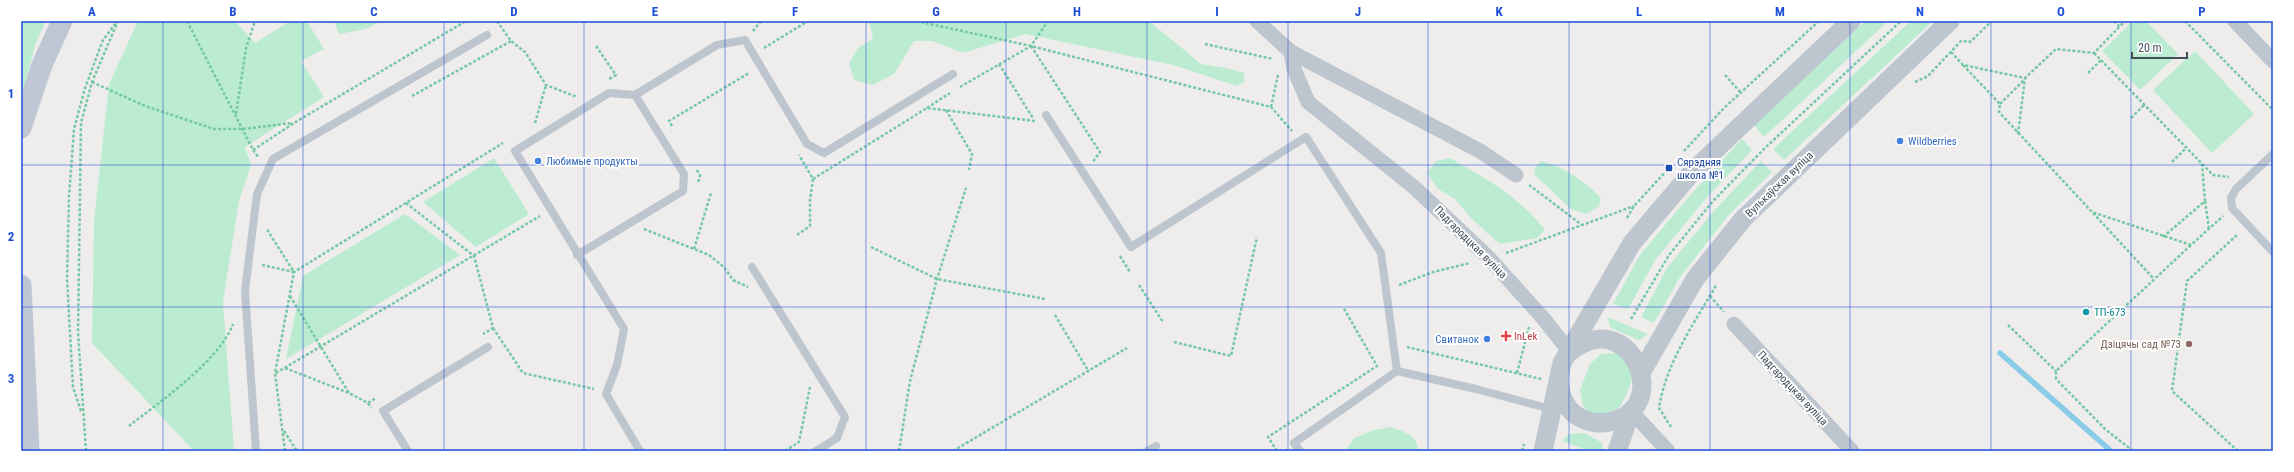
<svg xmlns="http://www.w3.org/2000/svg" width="2294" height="472" font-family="'Roboto Condensed',sans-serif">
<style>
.green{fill:#bbecd2}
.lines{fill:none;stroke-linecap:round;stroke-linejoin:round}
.stream{stroke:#8acbe7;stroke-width:5.5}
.path{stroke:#75c8a7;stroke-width:2.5;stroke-dasharray:3 2;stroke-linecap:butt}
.service{stroke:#bdc5ce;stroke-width:8}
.minor{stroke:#bdc5ce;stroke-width:15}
.tertiary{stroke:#bdc5ce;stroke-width:19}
.secondary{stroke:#bfc7d5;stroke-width:21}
.grid{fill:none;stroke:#1d4ed8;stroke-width:1;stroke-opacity:0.55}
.shop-dot{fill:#3f7fe0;stroke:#fff;stroke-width:1.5}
.transit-dot{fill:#1a4fb4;stroke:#fff;stroke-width:1.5}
.culture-dot{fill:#0f9aa8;stroke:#fff;stroke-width:1.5}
.health-dot{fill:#e0444e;stroke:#fff;stroke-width:1.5}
.education-dot{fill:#8d6e63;stroke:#fff;stroke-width:1.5}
.labels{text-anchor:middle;stroke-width:4;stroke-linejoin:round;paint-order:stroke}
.shop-label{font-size:11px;fill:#366cbe;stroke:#fff;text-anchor:start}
.transit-label{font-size:11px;fill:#164399;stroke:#fff;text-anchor:start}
.street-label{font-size:11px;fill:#454e58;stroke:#fff}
.culture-label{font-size:11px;fill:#0d838f;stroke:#fff;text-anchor:start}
.health-label{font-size:11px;fill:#be3a42;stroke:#fff;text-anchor:start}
.education-label{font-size:11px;fill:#785e54;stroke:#fff;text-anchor:end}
.neatline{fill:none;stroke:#1d4ed8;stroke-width:1.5}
.grid-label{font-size:13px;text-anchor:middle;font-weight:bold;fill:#1d4ed8}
</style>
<rect width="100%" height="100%" fill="#efecec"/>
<g class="green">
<polygon points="21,21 46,21 36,42 23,92 21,90"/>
<polygon points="138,21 235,21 255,43 290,21 307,21 324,49 301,61 324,97 245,147 251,165 239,201 223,302 234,450 194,451 92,343 94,221 109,84"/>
<polygon points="334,21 381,21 366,29 339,34"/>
<polygon points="869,21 1149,21 1201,64 1226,68 1244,73 1244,82 1237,86 1173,65 1025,34 963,53 932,41 914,41 894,74 873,85 854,80 849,63 858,48 873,39"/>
<polygon points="1865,21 1888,21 1764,137 1754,125"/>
<polygon points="1911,21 1933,21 1784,160 1773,149"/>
<polygon points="2133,21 2146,21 2178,54 2140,90 2102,51"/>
<polygon points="2195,51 2254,114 2212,153 2153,90"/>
<polygon points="1742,139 1752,150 1708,196 1656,259 1628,309 1613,304 1640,255 1692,193"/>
<polygon points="494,158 529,214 476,247 423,202"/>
<path d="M1450,158C1488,180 1517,195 1545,230L1537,238L1500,244L1473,220L1455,199L1438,189L1427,173L1436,161Z"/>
<path d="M1541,161C1565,167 1584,181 1601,198L1599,206L1586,214L1571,209L1534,174L1535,168Z"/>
<polygon points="1761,161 1772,172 1728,216 1680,277 1654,323 1641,317 1667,268 1712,213"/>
<polygon points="405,214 460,255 286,359 303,276"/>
<polygon points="1607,317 1648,334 1639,340 1611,328"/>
<path d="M1617,353C1624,359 1632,366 1632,376C1632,384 1621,408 1615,412C1607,418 1598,415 1590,414L1583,405L1580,390L1590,364L1601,354Z"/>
<path d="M1391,427C1404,432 1418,435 1418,451H1345L1354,438L1374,430Z"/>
<polygon points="1585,433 1602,443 1603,451 1589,451 1562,441 1569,434"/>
</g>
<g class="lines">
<polyline class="stream" points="2000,353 2111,451"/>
<g class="path">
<polyline points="187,21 253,150 294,123 466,21"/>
<polyline points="497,21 511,41 525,52 546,85 577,97"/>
<polyline points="916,21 1031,46 1271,107 1292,131"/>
<polyline points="2114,21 2119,26"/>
<polyline points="2185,21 2273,110"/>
<polyline points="753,31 761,21"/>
<polyline points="1205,44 1273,59"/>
<polyline points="596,46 616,75 609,79"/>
<polyline points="1031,46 1100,152 1092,163"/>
<polyline points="764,48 808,21"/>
<polyline points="1951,52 1963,65 2025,78 2056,49 2094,53 2125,21"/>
<polyline points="2094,53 2213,175 2229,177"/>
<polyline points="999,64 1033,118"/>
<polyline points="1963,65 2000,104 1999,112 2092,212 2191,245 2223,216"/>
<polyline points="2088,73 2101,60"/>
<polyline points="1725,75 1741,93"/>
<polyline points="92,82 145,106 214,129 243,129 292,123"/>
<polyline points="1915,82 1928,76 1961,41 1970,42 1992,21"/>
<polyline points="960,87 1031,46 1048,21"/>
<polyline points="412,96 511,41"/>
<polyline points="2000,104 2025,79"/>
<polyline points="1271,107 1278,75"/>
<polyline points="927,108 950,93"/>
<polyline points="946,110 972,154 969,170"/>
<polyline points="236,114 246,48 255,21"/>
<polyline points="2131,118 2144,105"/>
<polyline points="535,123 546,85"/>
<polyline points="672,126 669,121 749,73"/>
<polyline points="2018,134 2025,78"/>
<polyline points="253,150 259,158"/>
<polyline points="1684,151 1724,108 1819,21"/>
<polyline points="2172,162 2186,148"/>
<polyline points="697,170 700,175 698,183"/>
<polyline points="813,179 927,108 1035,121"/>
<polyline points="1529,185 1582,225"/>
<polyline points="2205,201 2209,229"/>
<polyline points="406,203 474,256 493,328 483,334"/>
<polyline points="2093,213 2154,279"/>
<polyline points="1627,218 1634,206 1669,168"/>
<polyline points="644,229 709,255 724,267 733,280 748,287"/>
<polyline points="797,235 810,226 810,200 813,179 799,155"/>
<polyline points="2163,237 2205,201 2202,164"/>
<polyline points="871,247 937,279 1045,299"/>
<polyline points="694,249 711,193"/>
<polyline points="1506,253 1634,206"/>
<polyline points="1120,256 1130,272"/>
<polyline points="262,265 294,272 266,228"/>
<polyline points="1139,285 1163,322"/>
<polyline points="1399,285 1433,272 1470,263"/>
<polyline points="290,296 349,393 368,403 371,408"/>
<polyline points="1710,296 1724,312"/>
<polyline points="1055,315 1089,372"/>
<polyline points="1631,319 1669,255 1713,201 1764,149 1901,21"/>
<polyline points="2008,325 2056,371"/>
<polyline points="493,328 523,373 594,389"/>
<polyline points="1174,342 1231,356 1257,237"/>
<polyline points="1407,347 1541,379"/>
<polyline points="285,368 349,393"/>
<polyline points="276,373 540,216"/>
<polyline points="1517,373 1529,327"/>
<polyline points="368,403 376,398"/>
<polyline points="81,411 73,387 67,279 69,197 74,129 85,88 103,40 116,23"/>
<path d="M129,426C161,401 219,361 233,324"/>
<path d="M1671,427L1659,408C1666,363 1694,323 1717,284"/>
<polyline points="284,431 297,451"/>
<polyline points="86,451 78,332 81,123 92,82 118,21"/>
<polyline points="285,451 275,373 294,272 503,143"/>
<polyline points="785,451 799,442 810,387"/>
<polyline points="899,451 910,381 937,279 966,188"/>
<polyline points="953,451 1127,348"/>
<polyline points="1277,451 1268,437 1377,366 1343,307"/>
<polyline points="1522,451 1524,444"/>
<polyline points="2133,451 2105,429 2056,379 2056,371 2191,245"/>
<polyline points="2238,451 2172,391 2187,281 2238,234"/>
</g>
<g class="service">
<polyline points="635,95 717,45 745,40 807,144 824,153 953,74"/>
<polyline points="1046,115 1131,247 1306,137 1381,253 1397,371 1476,389 1551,409"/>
<polyline points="2273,154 2236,189 2231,198 2232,208 2273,252"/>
<polyline points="577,255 683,191 684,174 635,95 609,93 515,151 624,329 617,365 606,394 640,451"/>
<polyline points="752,267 845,417 837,438 816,451"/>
<polyline points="256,451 245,291 257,194 273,159 487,35"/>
<polyline points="408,451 383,411 488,347"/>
<polyline points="1147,451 1156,446"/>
<polyline points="1300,451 1294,443 1397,371"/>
</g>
<g class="minor">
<polyline points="1257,21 1291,52 1294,69 1308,102 1415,188 1489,258 1543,318 1570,352"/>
<polyline points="2235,21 2273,61"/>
<polyline points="1291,52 1480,151 1516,175"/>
<polyline points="1734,324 1852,451"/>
<polyline points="1631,411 1668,451"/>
</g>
<g class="tertiary">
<polyline points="1641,373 1695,279 1743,219 1950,21"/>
<path d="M1559,380C1560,397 1567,412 1583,419C1594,424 1605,424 1616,420C1672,403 1628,304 1570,352"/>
<polyline points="1543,451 1562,363 1632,243 1693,171 1851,21"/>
<polyline points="1617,451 1631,411"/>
</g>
<g class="secondary">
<polyline points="21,128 42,65 62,21"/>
<polyline points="21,285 29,451"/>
</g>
</g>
<path class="grid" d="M163,21V451M303,21V451M444,21V451M584,21V451M725,21V451M866,21V451M1006,21V451M1147,21V451M1288,21V451M1428,21V451M1569,21V451M1710,21V451M1850,21V451M1991,21V451M2131,21V451M21,165H2273M21,307H2273"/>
<g class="shop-dot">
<circle cx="1900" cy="141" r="4"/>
<circle cx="538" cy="161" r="4"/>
<circle cx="1487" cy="339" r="4"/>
</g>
<rect class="transit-dot" x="1665" y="164" width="8" height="8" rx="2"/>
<circle class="culture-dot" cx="2086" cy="312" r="4"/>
<path class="health-dot" d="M1504 330h4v4h4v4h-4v4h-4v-4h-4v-4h4z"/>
<circle class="education-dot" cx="2189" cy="344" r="4"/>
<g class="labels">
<g class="shop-label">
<text x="1908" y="145">Wildberries</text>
<text x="546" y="165">Любимые продукты</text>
<text x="1479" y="343" text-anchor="end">Свитанок</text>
</g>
<g class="transit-label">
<text x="1677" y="166">Сярэдняя<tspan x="1677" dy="13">школа №1</tspan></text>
</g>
<g class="street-label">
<text transform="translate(1779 184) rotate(-44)" y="4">Вулькаўская вуліца</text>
<text transform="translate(1471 242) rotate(45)" y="4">Падгародцкая вуліца</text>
<text transform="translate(1793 388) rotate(47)" y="4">Падгародцкая вуліца</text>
</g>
<g class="culture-label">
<text x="2094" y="316">ТП-673</text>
</g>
<g class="health-label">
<text x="1514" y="340">InLek</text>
</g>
<g class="education-label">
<text x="2181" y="348">Дзіцячы сад №73</text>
</g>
</g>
<rect width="2294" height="472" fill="none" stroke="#ffffff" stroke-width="44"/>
<path d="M2132 52v6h55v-6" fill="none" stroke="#454e58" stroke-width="2"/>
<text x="2138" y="52" font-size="12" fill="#454e58" stroke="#ffffff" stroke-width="3" paint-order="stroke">20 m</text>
<rect x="22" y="22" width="2250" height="428" class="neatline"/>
<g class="grid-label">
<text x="92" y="16">A</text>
<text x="233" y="16">B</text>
<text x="374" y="16">C</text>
<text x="514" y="16">D</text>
<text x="655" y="16">E</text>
<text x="795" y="16">F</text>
<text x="936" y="16">G</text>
<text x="1077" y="16">H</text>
<text x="1217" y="16">I</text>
<text x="1358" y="16">J</text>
<text x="1499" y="16">K</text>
<text x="1639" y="16">L</text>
<text x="1780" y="16">M</text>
<text x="1920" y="16">N</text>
<text x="2061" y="16">O</text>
<text x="2202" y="16">P</text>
<text x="11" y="98">1</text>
<text x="11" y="241">2</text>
<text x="11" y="383">3</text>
</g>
</svg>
